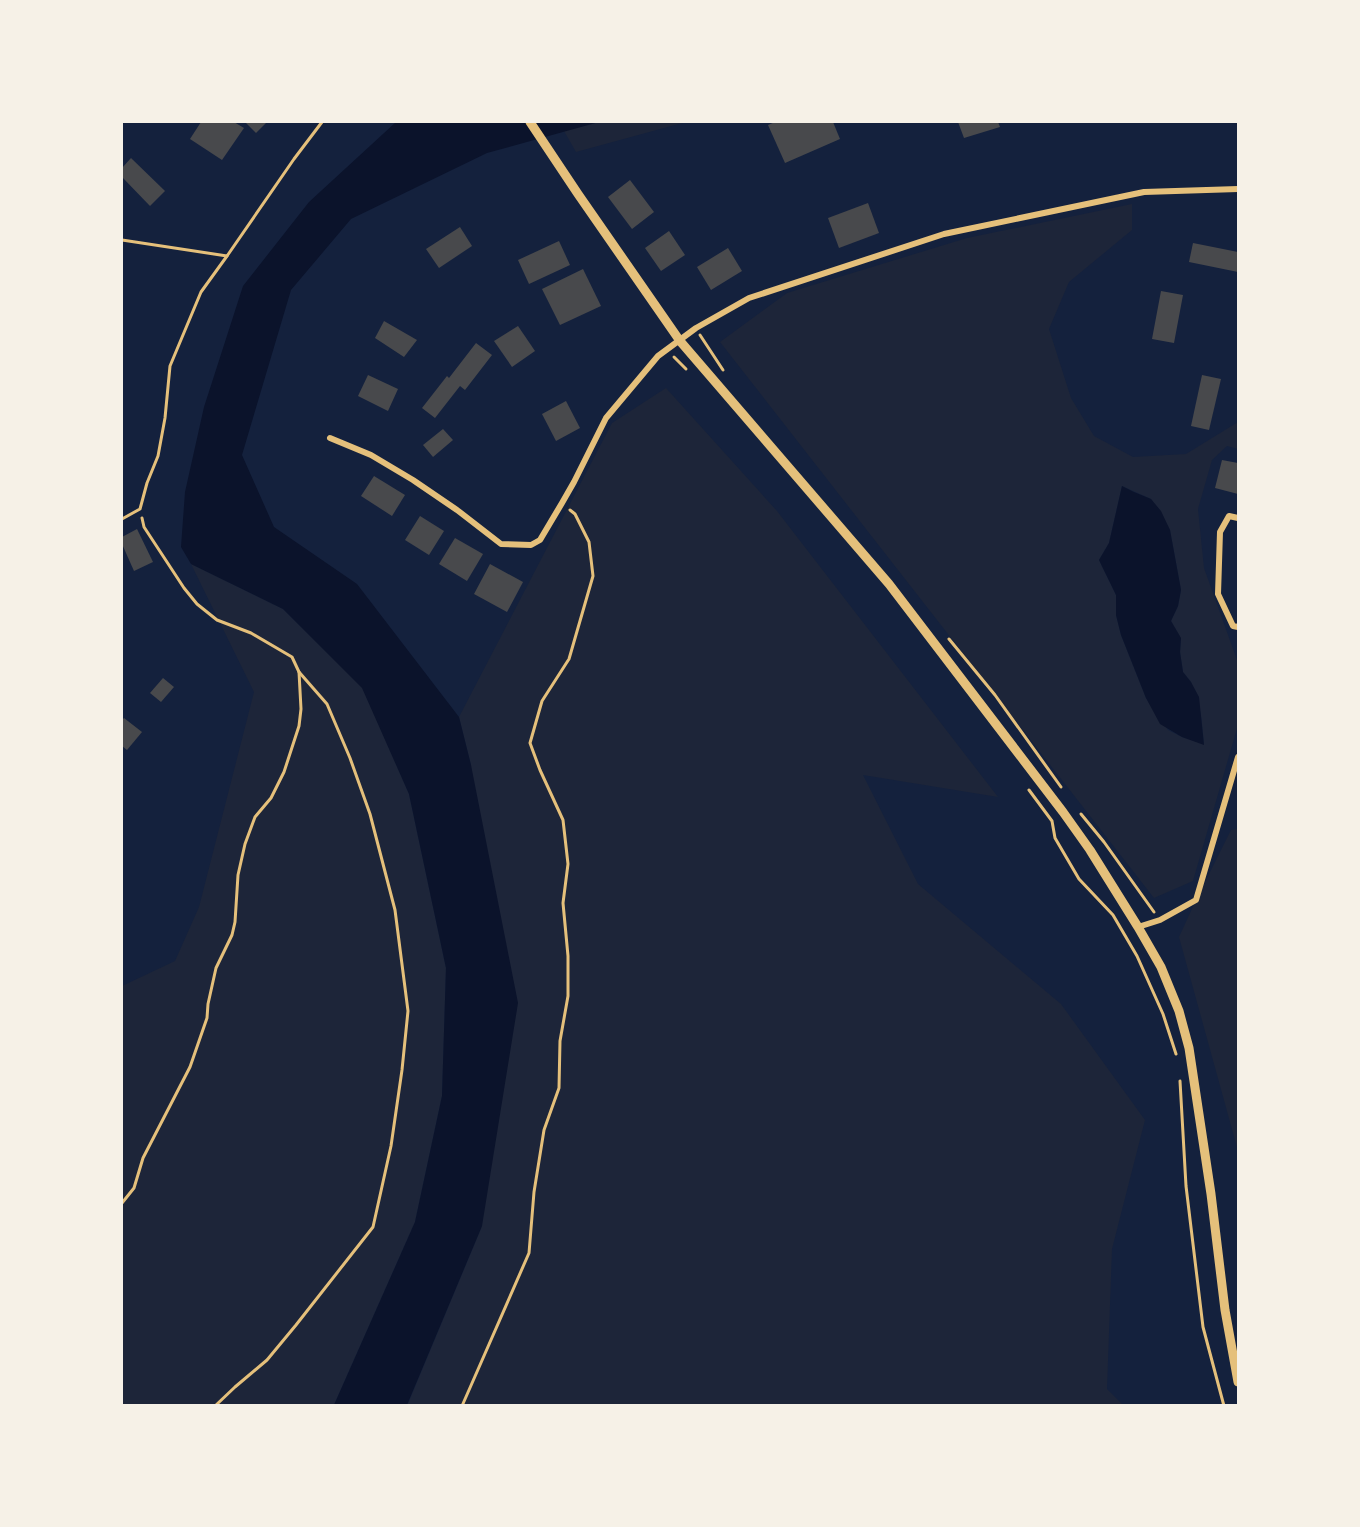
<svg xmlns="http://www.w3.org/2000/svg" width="1360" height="1527" font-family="'PT Sans Narrow',sans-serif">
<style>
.green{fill:#1d2539;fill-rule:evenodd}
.water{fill:#0b132b}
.building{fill:#48494c}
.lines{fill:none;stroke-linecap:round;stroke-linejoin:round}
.path{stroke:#e5c07b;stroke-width:3}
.service{stroke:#e5c07b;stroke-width:3}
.minor{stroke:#e5c07b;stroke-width:6}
.secondary{stroke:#e5c07b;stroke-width:9}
</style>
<rect width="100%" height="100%" fill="#14213d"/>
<g class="green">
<polygon points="599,122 686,122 576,152 564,131"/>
<path d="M1132,204V230L1069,282L1049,329L1071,398L1094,436L1133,457L1186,454L1238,422V449L1227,446L1212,460L1198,509L1204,568L1237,660L1238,662V725L1193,881L1154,898L720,342L787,293L967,238ZM1122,486L1151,499L1170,530L1181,590L1178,606L1171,621L1181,639L1180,652L1183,672L1191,682L1201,715L1204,744L1182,737L1168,730L1146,698L1121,635L1116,615V595L1099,560L1109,543Z"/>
<polygon points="666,388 777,511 998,797 863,775 918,884 1061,1004 1145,1120 1112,1249 1107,1389 1123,1405 407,1406 482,1226 471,765 459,717 612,423"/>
<polygon points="191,564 283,609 363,688 409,794 446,968 442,1096 415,1222 334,1405 122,1405 122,986 175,961 199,907 254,692"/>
<polygon points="1238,829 1238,1151 1179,937 1196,900 1231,830"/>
</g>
<g class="water">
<polygon points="396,122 599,122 487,153 351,219 291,290 242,455 274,527 357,584 459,717 471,765 518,1003 482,1226 407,1405 334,1405 415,1222 442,1096 446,968 409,794 362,688 283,609 191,564 181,547 185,492 204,407 243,286 309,202"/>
<polygon points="1122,486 1134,492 1151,499 1161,511 1170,530 1181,590 1178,606 1171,621 1181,638 1180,652 1183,672 1191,682 1199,697 1204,745 1182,737 1160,724 1146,698 1121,635 1116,615 1116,595 1099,560 1109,543"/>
</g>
<g class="building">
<polygon points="201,122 234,122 244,128 222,160 190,139"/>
<polygon points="245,122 267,122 256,133"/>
<polygon points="775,122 833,122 840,139 785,163 768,125"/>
<polygon points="958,122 998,122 1000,127 964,138"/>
<polygon points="131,158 165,191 150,206 122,177 122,168"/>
<polygon points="630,180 654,212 632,229 608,197"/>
<polygon points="868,203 879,233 839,248 828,218"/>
<polygon points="460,227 472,246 439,268 426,249"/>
<polygon points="669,231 685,255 661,271 645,248"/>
<polygon points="559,241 570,265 529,284 518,260"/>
<polygon points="1193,243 1238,252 1238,272 1189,262"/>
<polygon points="728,248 742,271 711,290 697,267"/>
<polygon points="583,269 601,306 560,325 542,289"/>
<polygon points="1161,291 1183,295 1174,343 1152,339"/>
<polygon points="384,321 417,340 404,357 375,338"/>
<polygon points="518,326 535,351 512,367 494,341"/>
<polygon points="476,343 492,355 465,390 460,386 435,418 422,408 447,376 449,378"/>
<polygon points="368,375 398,389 388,411 358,396"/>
<polygon points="1202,375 1221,379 1209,430 1191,426"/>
<polygon points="566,401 580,428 556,441 542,414"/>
<polygon points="443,429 453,440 433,457 423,445"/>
<polygon points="1222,460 1238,463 1238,494 1215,488"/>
<polygon points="374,476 405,495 392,516 361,496"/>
<polygon points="420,516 444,531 429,555 405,540"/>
<polygon points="137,529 153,562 134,571 122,544 122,537"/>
<polygon points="455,538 483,554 467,581 439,564"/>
<polygon points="490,564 523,582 507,612 474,594"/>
<polygon points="163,678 174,687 161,702 150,693"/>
<polygon points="124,718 142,732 127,750 122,746 122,720"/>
</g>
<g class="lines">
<g class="path">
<polyline points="700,335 723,370"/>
<polyline points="674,357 686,369"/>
<polyline points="949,639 995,695 1061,787"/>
<polyline points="1029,790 1052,821 1055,838 1079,879 1113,915 1137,956 1163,1014 1176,1054"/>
<polyline points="1081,814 1104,842 1154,912"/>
<polyline points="1180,1081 1186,1186 1203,1327 1224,1406"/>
<polyline points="122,1203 134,1188 143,1158 190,1067 207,1018 208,1004 216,968 232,935 235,922 238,875 245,844 255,817 271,798 284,772 299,726 301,709 299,672 292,657 251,633 217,620 197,604 184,588 144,527 142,518"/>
<polyline points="215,1406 235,1387 267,1360 296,1325 373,1227 391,1146 402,1070 408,1011 395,910 370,814 350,758 327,704 299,672"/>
<polyline points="462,1406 529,1253 534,1192 544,1130 559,1088 560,1041 568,996 568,956 563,903 568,864 563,820 540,770 530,743 542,701 569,659 593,576 589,542 575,514 570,510"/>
</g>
<g class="service">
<polyline points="122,240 227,256 294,159 322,122"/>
<polyline points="122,519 140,509 147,483 158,456 165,418 170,366 201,292 227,256"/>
</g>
<g class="minor">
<polyline points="330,438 371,455 413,480 457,510 501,544 531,545 540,540 562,503 574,482 606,418 658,356 696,328 749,298 944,234 1144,192 1238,189"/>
<polyline points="1238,518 1229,516 1220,532 1218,594 1233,626 1238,627"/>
<polyline points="1138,927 1160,920 1196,900 1238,757"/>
</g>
<polyline class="secondary" points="530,122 578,194 680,341 889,584 1063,812 1090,850 1138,927 1161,967 1179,1011 1189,1048 1211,1194 1225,1310 1238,1382"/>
</g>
<rect width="1360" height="1527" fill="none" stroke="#f6f1e7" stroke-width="246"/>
</svg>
